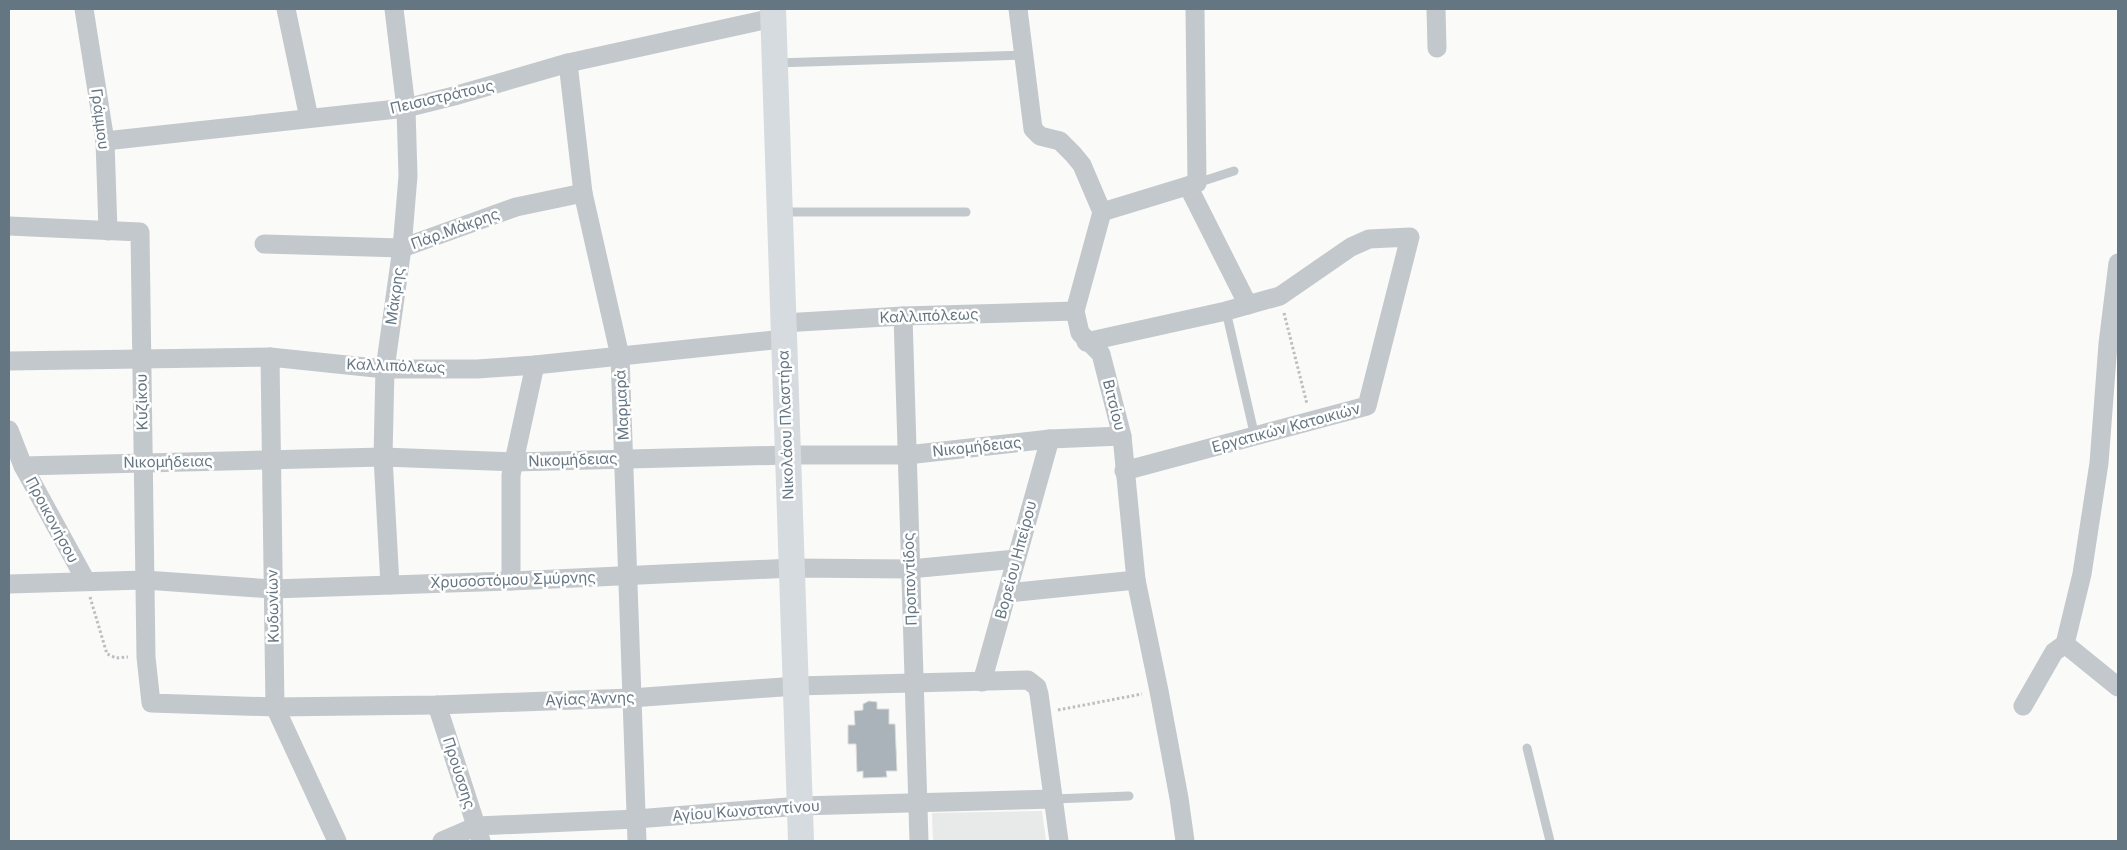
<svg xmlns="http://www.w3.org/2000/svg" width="2127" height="850" font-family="Inter,sans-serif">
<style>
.built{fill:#e8e9e9}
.building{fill:#aab3b9;stroke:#dcdcda}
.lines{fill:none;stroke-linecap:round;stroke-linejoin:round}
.path{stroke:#bbbfc2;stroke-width:3;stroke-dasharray:2.5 2.5;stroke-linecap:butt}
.service{stroke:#c3c8cc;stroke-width:9}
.minor{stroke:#c3c8cc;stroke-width:19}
.secondary{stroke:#d6dbdf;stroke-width:26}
.labels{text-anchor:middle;stroke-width:5;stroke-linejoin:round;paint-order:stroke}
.street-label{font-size:15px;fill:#657683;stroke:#fff}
</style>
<rect width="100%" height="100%" fill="#fafaf8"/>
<polygon class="built" points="1042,811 1046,841 933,841 932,813"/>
<polygon class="building" points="869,701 877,702 877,709 889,709 889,724 895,724 897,771 886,771 887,777 863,778 863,771 857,772 856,744 848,744 848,725 855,725 854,711 863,710 863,704"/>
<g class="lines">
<g class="path">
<polyline points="1284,313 1307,404"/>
<polyline points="90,597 107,654 116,658 128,657"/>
<polyline points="1058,710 1142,694"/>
</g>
<g class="service">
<polyline points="776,63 1023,55"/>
<polyline points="1197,183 1234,171"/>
<polyline points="783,212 966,212"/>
<polyline points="1226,311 1255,437"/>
<polyline points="1527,748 1550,841"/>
<polyline points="1054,799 1129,796"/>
</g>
<g class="minor">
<polyline points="84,9 105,141 108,231"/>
<polyline points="286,9 309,118"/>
<polyline points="1018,9 1033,129 1040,136 1060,141 1073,154 1082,165 1102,212 1075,311 1080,333 1101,354 1122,436 1136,580 1159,691 1179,798 1185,841"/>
<polyline points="1436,9 1437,48"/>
<polyline points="568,63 583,193 620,356 637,841"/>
<polyline points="105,141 406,108 454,96 568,63 773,18"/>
<polyline points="1188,186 1248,305"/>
<polyline points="1102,212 1197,183 1195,9"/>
<polyline points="9,226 140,232 146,657 151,703 275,707 437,705 631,698 796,686 1028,680 1037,687 1039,694 1059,841"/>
<polyline points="264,244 402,248 516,207 583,193"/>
<polyline points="2118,263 2108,344 2099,463 2082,574 2065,644 2118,687"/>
<polyline points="903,316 919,841"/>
<polyline points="783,323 903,316 1075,311"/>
<polyline points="1086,342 1226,311 1280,296 1351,247 1369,239 1410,237 1367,406 1124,471"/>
<polyline points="270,357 275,707 337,841"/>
<polyline points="9,361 270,357 385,369 477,369 535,365 783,339"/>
<polyline points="9,430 23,466 86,581"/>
<polyline points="23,466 383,457 514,462 787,455 907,455 1050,439 1122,436"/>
<polyline points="511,581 511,475 535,365"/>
<polyline points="9,584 145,580 272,589 511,581 792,568 910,569 1016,559"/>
<polyline points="390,585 383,457 385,369 402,248 408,176 406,108 394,9"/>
<polyline points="1007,593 1136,580"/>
<polyline points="982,682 1050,439"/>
<polyline points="437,705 481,841"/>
<polyline points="2023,706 2054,652 2065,644"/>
<polyline points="442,841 477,826 636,819 800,806 1054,799"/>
</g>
<polyline class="secondary" points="773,9 801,841"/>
</g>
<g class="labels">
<g class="street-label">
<text transform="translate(442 97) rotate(-13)" y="5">Πεισιστράτους</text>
<text transform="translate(100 119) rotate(83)" y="5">Γράμμου</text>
<text transform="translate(455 229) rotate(-20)" y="5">Πάρ.Μάκρης</text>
<text transform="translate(395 296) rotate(-82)" y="5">Μάκρης</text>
<text transform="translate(929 316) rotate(-2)" y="5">Καλλιπόλεως</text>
<text transform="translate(396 366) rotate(2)" y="5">Καλλιπόλεως</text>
<text transform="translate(142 402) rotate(-91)" y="5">Κυζίκου</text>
<text transform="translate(622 405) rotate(-93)" y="5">Μαρμαρά</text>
<text transform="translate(1114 405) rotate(76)" y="5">Βιτσίου</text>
<text transform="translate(786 425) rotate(-92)" y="5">Νικολάου Πλαστήρα</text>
<text transform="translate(1286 428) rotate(-15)" y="5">Εργατικών Κατοικιών</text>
<text transform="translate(977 447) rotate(-6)" y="5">Νικομήδειας</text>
<text transform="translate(573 460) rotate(-2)" y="5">Νικομήδειας</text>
<text transform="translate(168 462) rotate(-1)" y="5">Νικομήδειας</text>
<text transform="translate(52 520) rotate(62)" y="5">Προικονήσου</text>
<text transform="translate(1016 560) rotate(-75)" y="5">Βορείου Ηπείρου</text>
<text transform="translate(910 579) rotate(-92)" y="5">Προποντίδος</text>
<text transform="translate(513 580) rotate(-2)" y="5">Χρυσοστόμου Σμύρνης</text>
<text transform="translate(273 606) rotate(-91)" y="5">Κυδωνίων</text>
<text transform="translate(590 699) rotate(-2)" y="5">Αγίας Άννης</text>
<text transform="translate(459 773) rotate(72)" y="5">Προύσσης</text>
<text transform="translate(746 811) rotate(-4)" y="5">Αγίου Κωνσταντίνου</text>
</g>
</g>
<rect width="2127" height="850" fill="none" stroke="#657683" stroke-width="20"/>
</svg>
